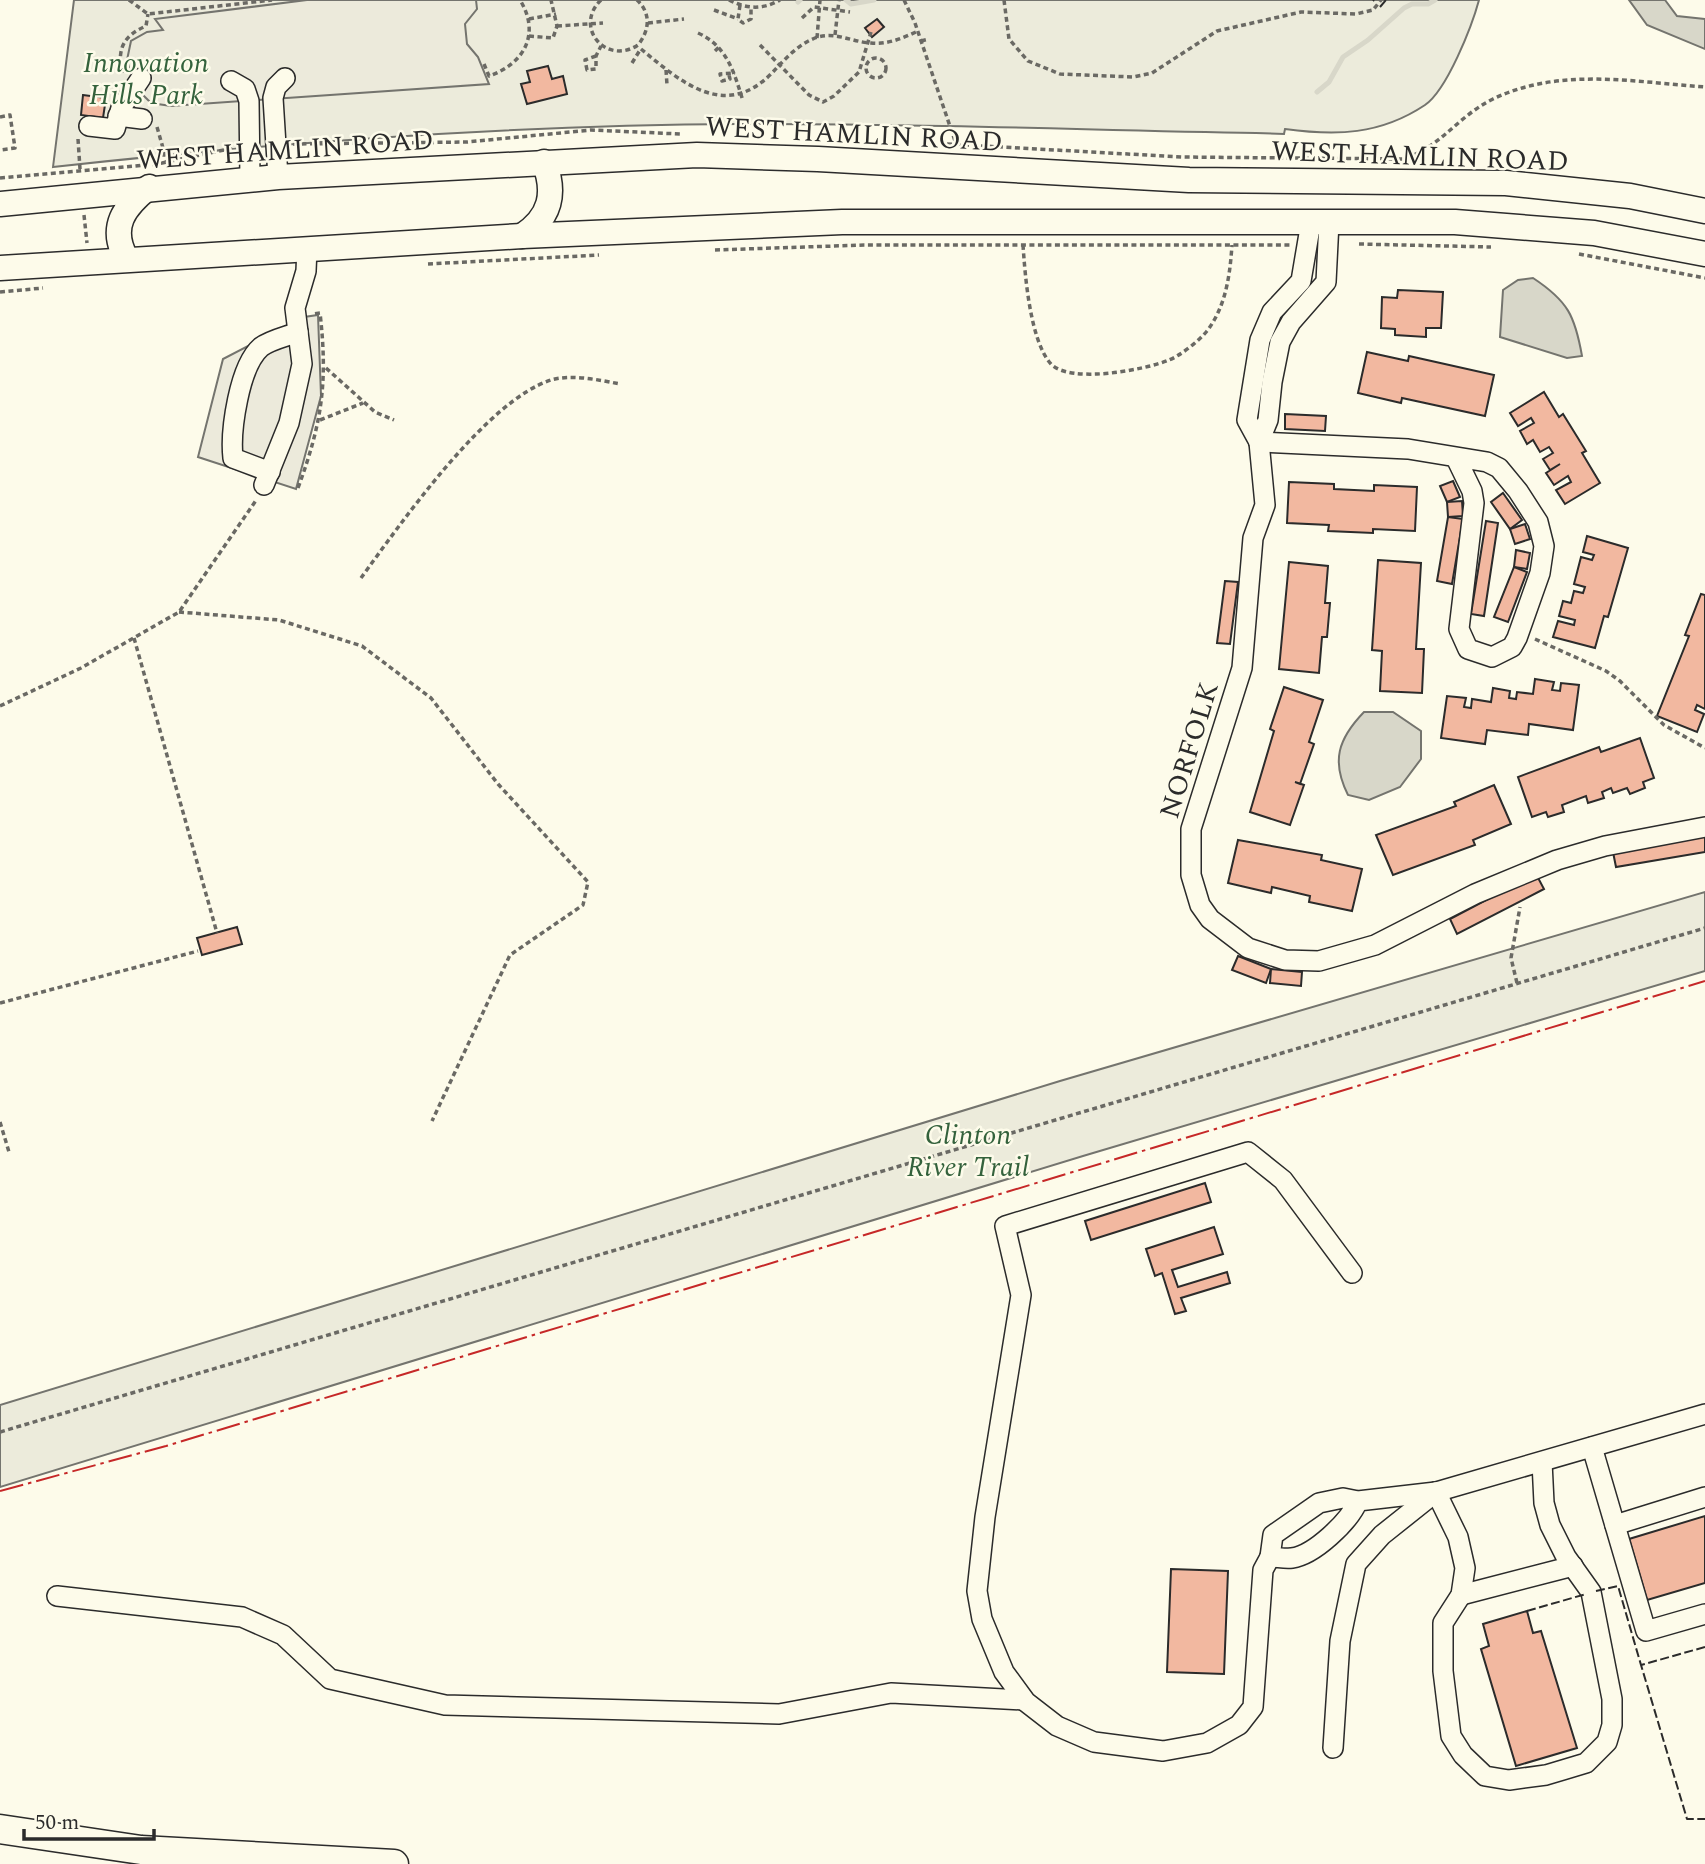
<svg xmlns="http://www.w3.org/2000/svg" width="1705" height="1864" font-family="Spectral,serif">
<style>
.green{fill:#ecebdb;stroke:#74746e;stroke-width:2}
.parking{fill:#eceadb;stroke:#74746e;stroke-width:2}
.water{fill:#d8d7c9;stroke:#74746e;stroke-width:2}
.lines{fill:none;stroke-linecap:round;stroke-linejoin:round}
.stream{stroke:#d8d7c9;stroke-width:5}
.building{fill:#f2b8a0;stroke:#2b2b2b;stroke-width:2}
.minor-casing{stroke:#2b2b2b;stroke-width:22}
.major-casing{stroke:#2b2b2b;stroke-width:27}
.highway-casing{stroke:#2b2b2b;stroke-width:31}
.path{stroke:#6a6964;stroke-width:3.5;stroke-dasharray:5 3.5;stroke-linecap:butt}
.minor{stroke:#fdfbea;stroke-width:19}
.major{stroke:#fdfbea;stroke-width:24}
.highway{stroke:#fdfbea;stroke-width:28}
.fence{stroke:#2b2b2b;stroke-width:2;stroke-dasharray:9 3.5;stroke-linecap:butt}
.power{stroke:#c62828;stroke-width:2;stroke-dasharray:24 5 3.5 5;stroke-linecap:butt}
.labels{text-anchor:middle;stroke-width:5;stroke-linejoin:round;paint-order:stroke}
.park-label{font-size:28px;font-style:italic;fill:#34623c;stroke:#fdfbea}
.street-label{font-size:28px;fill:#2b2b2b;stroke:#fdfbea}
</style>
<rect width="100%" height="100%" fill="#fdfbea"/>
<g class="green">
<path d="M74,0H1479C1472,26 1447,90 1425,105C1380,135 1336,136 1285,129L1284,134L1256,133C1085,130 913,123 741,124C513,125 280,142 53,167Z"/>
<polygon points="1705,892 1705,971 1083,1156 0,1487 0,1405 1060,1081"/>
</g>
<g class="parking">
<polygon points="307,0 476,0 477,9 465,24 467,44 478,57 489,84 171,106 151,103 134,86 127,60 131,41 147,32 163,30 155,19"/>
<polygon points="318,315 321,396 296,489 198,457 223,359 304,317"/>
</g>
<g class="water">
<polygon points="1629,0 1665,0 1677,16 1705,19 1705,49 1647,25"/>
<path d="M1533,278C1568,301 1575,316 1582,356L1567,358L1500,337L1503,290L1518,280Z"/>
<path d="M1364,712H1393L1421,731V759L1400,787L1369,800L1348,795C1331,761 1338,739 1364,712Z"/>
</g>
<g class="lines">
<g class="stream">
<polyline points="846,0 851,4 874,0"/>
<polyline points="798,2 800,0"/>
<polyline points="1317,92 1329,82 1343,57 1368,40 1404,8 1412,4 1428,4 1435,0"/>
</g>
</g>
<g class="building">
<polygon points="877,19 884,27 872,37 865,28"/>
<polygon points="548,66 552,79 563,76 567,94 527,104 521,84 530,82 527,71"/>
<polygon points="83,95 106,98 103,118 81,115"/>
<polygon points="1398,290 1443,292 1441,328 1426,328 1426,337 1395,335 1395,329 1381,328 1382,297 1397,298"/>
<polygon points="1367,352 1408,361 1409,356 1494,375 1485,416 1402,398 1401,403 1358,393"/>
<polygon points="1544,392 1559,417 1563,414 1586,451 1582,453 1600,483 1565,504 1556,490 1571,482 1568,476 1554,485 1546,473 1560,464 1550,470 1543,459 1553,453 1549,447 1540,452 1533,440 1527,444 1520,431 1534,423 1531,418 1518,426 1510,413"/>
<polygon points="1285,414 1326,416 1325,431 1285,429"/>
<polygon points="1453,481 1460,497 1447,502 1440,486"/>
<polygon points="1289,482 1334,484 1334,489 1374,491 1374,485 1417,487 1415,531 1373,529 1373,533 1328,531 1329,525 1287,523"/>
<polygon points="1503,493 1522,520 1510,529 1491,502"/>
<polygon points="1462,501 1463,516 1448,517 1447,502"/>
<polygon points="1448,517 1463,519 1452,584 1437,581"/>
<polygon points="1486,521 1498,523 1484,616 1471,614"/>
<polygon points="1525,524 1530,539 1515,544 1510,529"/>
<polygon points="1587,536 1628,548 1608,617 1604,616 1595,648 1553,637 1558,621 1574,625 1575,620 1559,616 1563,601 1571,603 1574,591 1583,593 1585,587 1574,584 1581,557 1592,560 1594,555 1583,552"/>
<polygon points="1516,550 1530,553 1527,569 1514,567"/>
<polygon points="1378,560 1421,563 1416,649 1424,649 1422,693 1380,691 1382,651 1372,650"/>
<polygon points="1289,562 1328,566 1325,603 1330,603 1327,637 1322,637 1319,673 1279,669"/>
<polygon points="1514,567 1527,572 1508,622 1494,617"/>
<polygon points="1225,581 1238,582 1230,644 1217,643"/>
<polygon points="1701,594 1705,595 1705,709 1697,705 1695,710 1704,714 1697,732 1657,716 1689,636 1685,635"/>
<polygon points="1535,679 1554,682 1552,690 1560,691 1561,683 1579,685 1573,730 1529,724 1528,735 1487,730 1485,744 1441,738 1447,696 1466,698 1464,707 1471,708 1472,699 1491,702 1493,688 1510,691 1509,698 1516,699 1517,692 1533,694"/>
<polygon points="1284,687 1323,700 1309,742 1314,744 1300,784 1295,782 1304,785 1290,825 1250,812 1274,731 1270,729"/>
<polygon points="1640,738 1654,778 1643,782 1645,788 1630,794 1627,788 1613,793 1611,788 1602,792 1604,798 1588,803 1586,796 1562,805 1564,812 1548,817 1546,812 1532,817 1518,777 1599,747 1601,752"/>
<polygon points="1494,785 1511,824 1473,840 1475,845 1393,875 1376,835 1456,806 1454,802"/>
<polygon points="1705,835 1705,852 1616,867 1613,852"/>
<polygon points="1238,840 1322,855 1321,860 1362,869 1352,911 1309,902 1310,896 1272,887 1271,893 1228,883"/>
<polygon points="1536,874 1544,889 1457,934 1450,919"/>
<polygon points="237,927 242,944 202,955 197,938"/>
<polygon points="1238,956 1271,969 1266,983 1232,970"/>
<polygon points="1271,969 1302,972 1301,986 1270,983"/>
<polygon points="1205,1183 1211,1202 1091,1240 1085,1221"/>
<polygon points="1214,1227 1223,1254 1172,1270 1178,1287 1227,1272 1230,1283 1181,1298 1186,1311 1175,1314 1162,1273 1155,1276 1146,1249"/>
<polygon points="1705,1516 1705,1583 1647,1600 1629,1539"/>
<polygon points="1171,1569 1228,1571 1224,1674 1167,1672"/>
<polygon points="1527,1611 1533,1633 1541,1631 1577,1748 1516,1766 1481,1649 1489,1646 1483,1624"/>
</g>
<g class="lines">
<g class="minor-casing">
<g id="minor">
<polyline points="231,81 245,89 249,101 250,179"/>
<polyline points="118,116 142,119"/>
<polyline points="89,126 115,129 121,108 141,78"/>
<polyline points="278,177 273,98 276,87 285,78"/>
<polyline points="1329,222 1326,282 1291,322 1280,342 1272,382 1268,420 1259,442 1265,505 1253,538 1242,668 1191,829 1191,875 1200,905 1210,919 1248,948 1285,960 1319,961 1375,945 1475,894 1557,860 1605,846 1705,827"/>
<polyline points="1259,442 1408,449 1487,462 1499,468 1518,491 1538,522 1544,546 1540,573 1517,638 1512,647 1492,657 1468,649 1459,629 1474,503 1472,491 1456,458"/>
<polyline points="1259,442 1247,420 1260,340 1272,312 1301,281 1311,222"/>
<path d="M270,472L233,458C230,431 239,366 261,347C270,340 288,336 298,332"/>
<polyline points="264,485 289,423 302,364 295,308 306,271 307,248"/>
<polyline points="1592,1447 1646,1631 1705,1614"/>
<polyline points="1436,1492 1458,1537 1465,1568 1461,1595 1443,1623 1443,1671 1451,1736 1463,1755 1485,1776 1509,1780 1546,1775 1586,1763 1607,1742 1612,1725 1612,1699 1591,1592 1566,1557 1550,1525 1544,1503 1542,1462"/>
<path d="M1358,1501C1349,1522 1314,1555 1292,1558C1285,1559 1277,1557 1270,1557L1273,1535L1319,1503L1343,1498L1358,1501L1436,1492L1705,1414"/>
<polyline points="1615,1525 1705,1497"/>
<polyline points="1270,1557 1263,1570 1253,1707 1239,1725 1207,1743 1163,1751 1094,1742 1057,1726 1026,1702 1004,1672 982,1619 977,1591 985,1517 1021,1295 1005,1226 1248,1152 1283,1180 1352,1273"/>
<polyline points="1461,1595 1573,1566"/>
<polyline points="57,1596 242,1617 283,1635 330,1679 445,1705 779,1714 891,1693 1024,1700"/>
<polyline points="1333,1748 1340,1641 1356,1564 1382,1535 1436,1492"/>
</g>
</g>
<g class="major-casing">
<g id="major">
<polyline points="0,204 278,177 697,155 818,159 1189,180 1506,183 1630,196 1705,211"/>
<path d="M522,236C551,217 556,193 544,162"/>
<path d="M126,258C109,227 124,207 149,187"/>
<polyline points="0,268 522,236 842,222 1455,222 1594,233 1705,254"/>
</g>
</g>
<g class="highway-casing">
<polyline id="highway" points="0,1829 141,1850 394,1864"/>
</g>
<g class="path">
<polyline points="129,0 148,14 272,0"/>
<path d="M601,0C573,27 606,66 638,45C650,30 651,13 637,0"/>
<path d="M729,0C747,9 762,10 780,0"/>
<polyline points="904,0 915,23 956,144"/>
<polyline points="1004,0 1009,39 1028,61 1060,74 1133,77 1152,73 1217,31 1301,12 1356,14 1373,10 1381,0"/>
<polyline points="740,5 738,19 743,23 751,19 751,8"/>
<polyline points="714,10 738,19"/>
<polyline points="802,18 814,7 850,12"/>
<polyline points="529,19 556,14"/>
<polyline points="648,23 684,19"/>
<polyline points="557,26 603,23"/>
<path d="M698,33C727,46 734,72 743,101"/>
<polyline points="835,35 839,0"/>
<polyline points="529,36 553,38 557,26 551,0"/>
<polyline points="817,38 820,0"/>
<polyline points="921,41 929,39"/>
<polyline points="760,45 809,95 823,102 834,96 859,72 871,32"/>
<path d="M641,49C681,82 725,121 772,73C785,59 799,43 818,37C837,32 852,42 871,43C887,45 903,38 918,31"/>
<polyline points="715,51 721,45"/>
<polyline points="596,56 585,60 587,70 596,69 596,56 601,46"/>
<circle cx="876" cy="68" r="10"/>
<polyline points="632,63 640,50"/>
<path d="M484,64L489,76C524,64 541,34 520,0"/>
<polyline points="666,70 667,85"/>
<path d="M122,73C117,49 123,36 146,26L148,14"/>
<polyline points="729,75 730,79 722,81 720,74 735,73"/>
<polyline points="0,117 10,115 15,148 0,150"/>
<polyline points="157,127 167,162"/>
<polyline points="78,139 80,169"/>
<polyline points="293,144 467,142 591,130 680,134"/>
<path d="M947,144L1182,157L1404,159C1442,146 1458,116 1493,99C1559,67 1634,82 1705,87"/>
<polyline points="0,178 157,164 233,148"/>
<polyline points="84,215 87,243"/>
<polyline points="1359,244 1491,247"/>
<path d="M1023,245C1025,275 1030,341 1051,364C1070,384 1145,370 1169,360C1180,356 1200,340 1207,331C1226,306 1230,275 1232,245"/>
<polyline points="715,250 864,245 1291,245"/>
<polyline points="1579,254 1705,278"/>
<polyline points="428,264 599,255"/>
<polyline points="0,292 43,288"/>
<polyline points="326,368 375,412 394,420"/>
<polyline points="320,420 363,403"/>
<path d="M298,488C322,423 328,382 320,313L312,314"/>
<path d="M361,578C401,523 487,400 551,380C572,374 599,380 620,384"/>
<polyline points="179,612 279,620 362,646 431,698 498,784 588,882 583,905 510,955 432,1121"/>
<polyline points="134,638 217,933"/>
<polyline points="1535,639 1606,671 1620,681 1664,725 1705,748"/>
<polyline points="0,706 81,668 179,612 257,499"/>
<polyline points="1517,983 1511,958 1520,907"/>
<polyline points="0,1003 198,951"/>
<polyline points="0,1122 9,1152"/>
<polyline points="0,1432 1705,928"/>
</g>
<use href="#minor" class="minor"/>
<use href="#major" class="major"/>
<use href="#highway" class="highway"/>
<g class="fence">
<polyline points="1373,1 1374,0"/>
<polyline points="1380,7 1386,0"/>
<polyline points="1596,1591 1618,1586 1641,1665"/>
<polyline points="1527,1611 1586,1594"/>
<polyline points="1705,1647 1641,1665 1687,1819 1705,1819"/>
</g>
<polyline class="power" points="0,1491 166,1446 1705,981"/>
</g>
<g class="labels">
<g class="park-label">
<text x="146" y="72">Innovation<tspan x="146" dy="32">Hills Park</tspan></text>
<text x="968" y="1144">Clinton<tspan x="968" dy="32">River Trail</tspan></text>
</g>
<g class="street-label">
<text transform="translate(854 133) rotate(3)" y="10">WEST HAMLIN ROAD</text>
<text transform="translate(285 149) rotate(-4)" y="10">WEST HAMLIN ROAD</text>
<text transform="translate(1420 155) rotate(2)" y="10">WEST HAMLIN ROAD</text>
<text transform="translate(1188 750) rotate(-73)" y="10">NORFOLK</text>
</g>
</g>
<path d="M24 1829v10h130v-10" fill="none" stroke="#2b2b2b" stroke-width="3.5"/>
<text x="35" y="1829" font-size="21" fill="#2b2b2b" stroke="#fdfbea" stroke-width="5" paint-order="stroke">50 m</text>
</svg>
